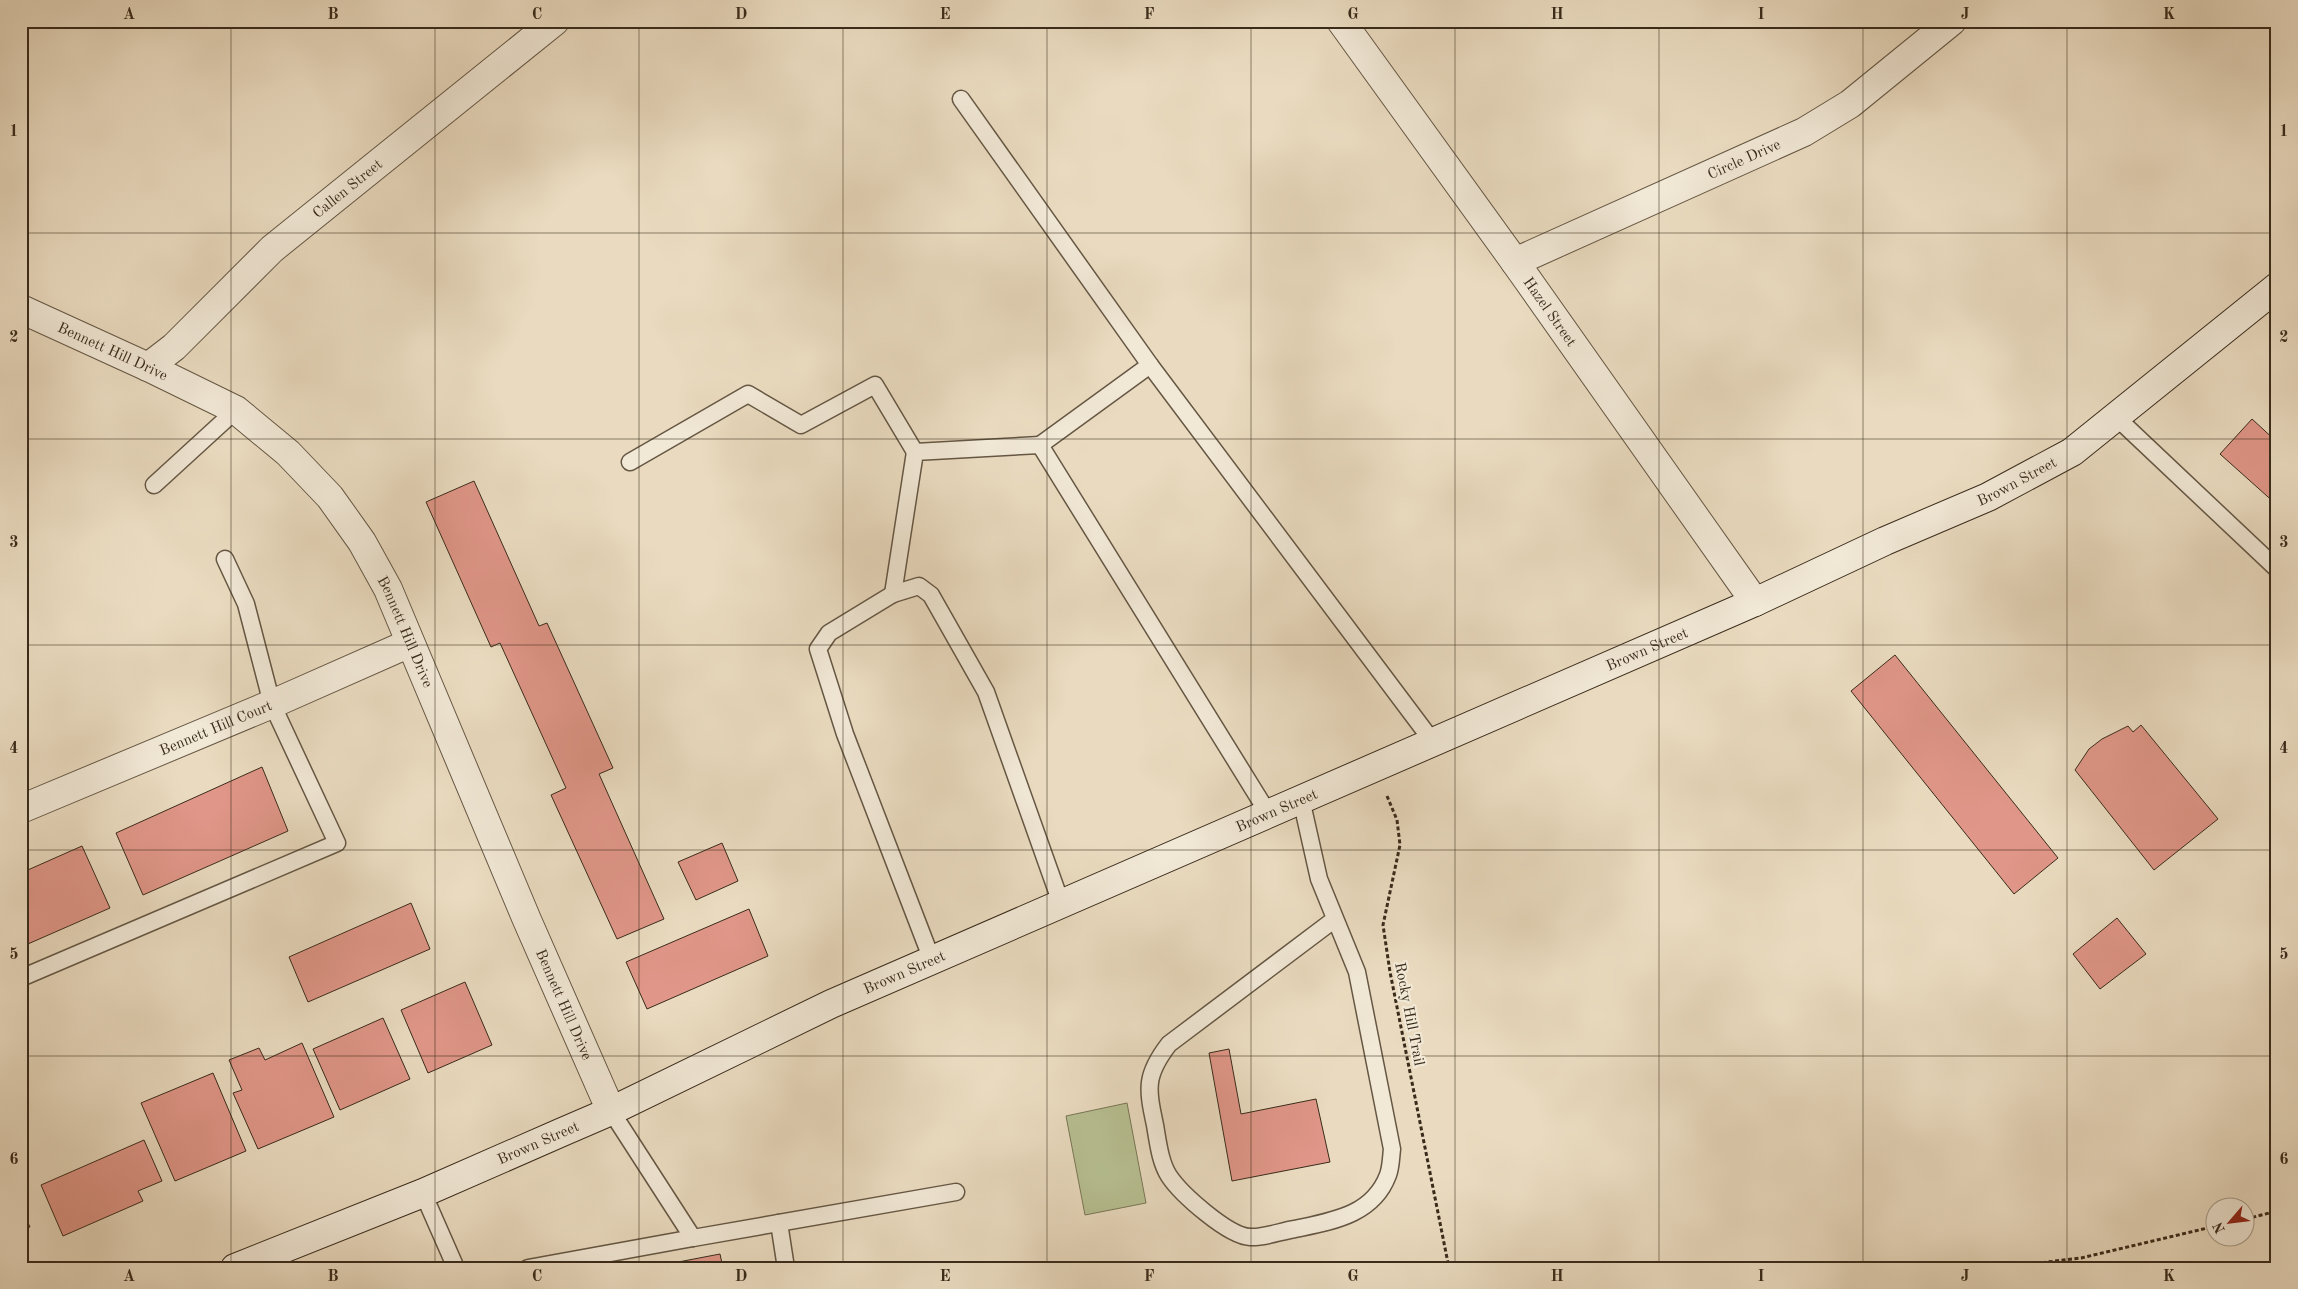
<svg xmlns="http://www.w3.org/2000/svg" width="2298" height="1289" font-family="'Old Standard TT',serif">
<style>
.green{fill:#b7c092;stroke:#787656}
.building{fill:#e09688;stroke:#392b1b}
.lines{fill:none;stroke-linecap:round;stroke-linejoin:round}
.lane-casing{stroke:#655744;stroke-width:19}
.street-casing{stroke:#655744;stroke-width:30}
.secondary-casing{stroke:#392b1b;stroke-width:30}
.path{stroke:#392b1b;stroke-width:3;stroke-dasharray:4 2.5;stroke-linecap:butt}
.lane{stroke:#f1e8d6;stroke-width:16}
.street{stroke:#f1e8d6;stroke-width:28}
.secondary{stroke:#f1e8d6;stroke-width:28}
.grid{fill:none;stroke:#392b1b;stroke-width:1;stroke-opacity:0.55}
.labels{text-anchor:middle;stroke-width:4.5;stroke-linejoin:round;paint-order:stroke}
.street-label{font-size:15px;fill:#392b1b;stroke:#f1e8d6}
.neatline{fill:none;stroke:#392b1b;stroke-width:2}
.grid-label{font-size:16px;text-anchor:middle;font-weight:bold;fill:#392b1b}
</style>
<rect width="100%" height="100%" fill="#eadbc0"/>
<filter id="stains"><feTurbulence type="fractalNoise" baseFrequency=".004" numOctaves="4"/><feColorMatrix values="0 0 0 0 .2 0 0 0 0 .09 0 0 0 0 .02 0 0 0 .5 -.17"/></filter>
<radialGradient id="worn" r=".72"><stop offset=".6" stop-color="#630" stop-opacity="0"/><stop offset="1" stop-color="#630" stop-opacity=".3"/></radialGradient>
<polygon class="green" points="1127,1103 1146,1203 1085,1215 1066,1116"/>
<g class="building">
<polygon points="2252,419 2277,442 2277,505 2220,454"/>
<polygon points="474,481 539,626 547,623 613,768 599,774 664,919 617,939 551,795 566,788 500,643 491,647 426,502"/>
<polygon points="1895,655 2058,858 2014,894 1851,691"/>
<polygon points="2141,725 2218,819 2154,870 2075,770 2089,749 2102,739 2128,726 2133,732"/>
<polygon points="262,767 288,831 143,895 116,833"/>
<polygon points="722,843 738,881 696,900 678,862"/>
<polygon points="82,846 110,908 21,947 21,873"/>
<polygon points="411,903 430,949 308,1002 289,957"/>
<polygon points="749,909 768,956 647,1009 626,962"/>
<polygon points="2117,918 2146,954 2100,989 2073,954"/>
<polygon points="465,982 492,1045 428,1073 401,1010"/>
<polygon points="383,1018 410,1079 340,1110 313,1049"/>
<polygon points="302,1043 334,1117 258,1149 233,1093 242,1090 229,1060 259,1048 265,1060"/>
<polygon points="1229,1049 1241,1114 1316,1099 1330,1162 1232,1181 1209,1053"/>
<polygon points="213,1073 246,1151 175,1181 141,1103"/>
<polygon points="144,1140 162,1181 138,1191 143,1201 63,1236 41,1185"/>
<polygon points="21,1208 30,1227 21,1230"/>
<polygon points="720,1254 723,1268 647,1268"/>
</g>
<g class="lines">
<g class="lane-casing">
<g id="lane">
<polyline points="961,99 1150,365 1433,742"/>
<polyline points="1150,365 1040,445 1268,813"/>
<polyline points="2116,417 2277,569"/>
<polyline points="630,462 748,394 801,425 875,385 915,452"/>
<polyline points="154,485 236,410"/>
<polyline points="893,594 915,452 1040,445"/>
<path d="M1301,799L1319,879L1357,972L1392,1149C1391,1157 1391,1167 1388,1175C1373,1215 1333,1221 1295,1229C1281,1231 1264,1238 1250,1237C1228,1236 1181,1194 1169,1176C1160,1162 1158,1142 1155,1125C1147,1088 1145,1075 1169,1044L1335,919"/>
<polyline points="932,960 845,734 818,649 829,633 893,594 919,586 931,595 986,692 1061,903"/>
<polyline points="21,978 337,843 272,704 246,604 225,559"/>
<polyline points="611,1111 693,1238 956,1192"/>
<polyline points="423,1193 456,1268"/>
<polyline points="779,1223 786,1268"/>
<polyline points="528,1268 693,1238"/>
</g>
</g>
<g class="street-casing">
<g id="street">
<path id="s1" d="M1341,21L1515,262L1755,602"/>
<path id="s2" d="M1515,262L1804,132L1850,104L1952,21"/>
<path id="s3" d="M21,309L148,367L236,410L288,453L330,497L362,542L388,589L527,920L611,1111"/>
<path id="s4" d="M148,367L174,347L272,249L555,21"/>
<path id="s5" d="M21,809L272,704L410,643"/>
</g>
</g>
<g class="secondary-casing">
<g id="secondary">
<path id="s6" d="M235,1268L423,1193L560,1133L611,1111L831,1004L1755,602L1885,541L1988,497L2072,452L2277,287"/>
</g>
</g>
<g class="path">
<polyline points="1387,796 1397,820 1400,845 1383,925 1390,972 1449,1268"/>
<polyline points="2246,1219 2277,1211"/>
<polyline points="1997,1268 2081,1258 2216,1226"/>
</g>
<use href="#lane" class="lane"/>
<use href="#street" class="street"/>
<use href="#secondary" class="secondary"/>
</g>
<path class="grid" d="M231,21V1268M435,21V1268M639,21V1268M843,21V1268M1047,21V1268M1251,21V1268M1455,21V1268M1659,21V1268M1863,21V1268M2067,21V1268M21,233H2277M21,439H2277M21,645H2277M21,850H2277M21,1056H2277"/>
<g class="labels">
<g class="street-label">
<text dy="5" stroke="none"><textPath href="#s2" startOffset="251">Circle Drive</textPath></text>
<text dy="5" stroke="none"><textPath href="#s4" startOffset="268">Callen Street</textPath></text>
<text dy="5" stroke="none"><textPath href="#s1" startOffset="358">Hazel Street</textPath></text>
<text dy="5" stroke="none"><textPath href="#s3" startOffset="101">Bennett Hill Drive</textPath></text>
<text dy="5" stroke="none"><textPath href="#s6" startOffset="1948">Brown Street</textPath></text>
<text dy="5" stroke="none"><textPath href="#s3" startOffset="521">Bennett Hill Drive</textPath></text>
<text dy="5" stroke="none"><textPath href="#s6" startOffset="1542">Brown Street</textPath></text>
<text dy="5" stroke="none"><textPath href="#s5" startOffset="211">Bennett Hill Court</textPath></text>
<text dy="5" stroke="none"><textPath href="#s6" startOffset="1138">Brown Street</textPath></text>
<text dy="5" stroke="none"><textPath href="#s6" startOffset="732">Brown Street</textPath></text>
<text dy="5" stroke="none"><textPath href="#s3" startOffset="926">Bennett Hill Drive</textPath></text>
<text transform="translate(1410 1014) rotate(79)" y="5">Rocky Hill Trail</text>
<text dy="5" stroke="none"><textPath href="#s6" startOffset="328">Brown Street</textPath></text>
</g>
</g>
<rect width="2298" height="1289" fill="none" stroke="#eadbc0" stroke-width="55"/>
<g transform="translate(2230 1222) rotate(242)"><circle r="24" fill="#f1e8d6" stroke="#a79c8b"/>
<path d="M0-4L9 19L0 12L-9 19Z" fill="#8f2418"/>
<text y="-8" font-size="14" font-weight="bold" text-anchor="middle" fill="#392b1b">N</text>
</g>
<rect x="28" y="28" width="2242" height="1234" class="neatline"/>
<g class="grid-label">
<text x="129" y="19">A</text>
<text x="333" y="19">B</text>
<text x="537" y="19">C</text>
<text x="741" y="19">D</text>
<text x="945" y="19">E</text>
<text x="1149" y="19">F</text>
<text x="1353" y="19">G</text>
<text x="1557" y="19">H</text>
<text x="1761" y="19">I</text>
<text x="1965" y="19">J</text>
<text x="2169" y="19">K</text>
<text x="14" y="136">1</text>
<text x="2284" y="136">1</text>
<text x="14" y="342">2</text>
<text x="2284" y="342">2</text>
<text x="14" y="547">3</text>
<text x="2284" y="547">3</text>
<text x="14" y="753">4</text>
<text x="2284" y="753">4</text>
<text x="14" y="959">5</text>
<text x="2284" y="959">5</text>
<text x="14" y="1164">6</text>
<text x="2284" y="1164">6</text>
<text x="129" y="1281">A</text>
<text x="333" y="1281">B</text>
<text x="537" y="1281">C</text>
<text x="741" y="1281">D</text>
<text x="945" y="1281">E</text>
<text x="1149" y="1281">F</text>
<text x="1353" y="1281">G</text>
<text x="1557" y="1281">H</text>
<text x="1761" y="1281">I</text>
<text x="1965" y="1281">J</text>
<text x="2169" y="1281">K</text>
</g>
<rect width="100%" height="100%" filter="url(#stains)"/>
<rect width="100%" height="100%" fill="url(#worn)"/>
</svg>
